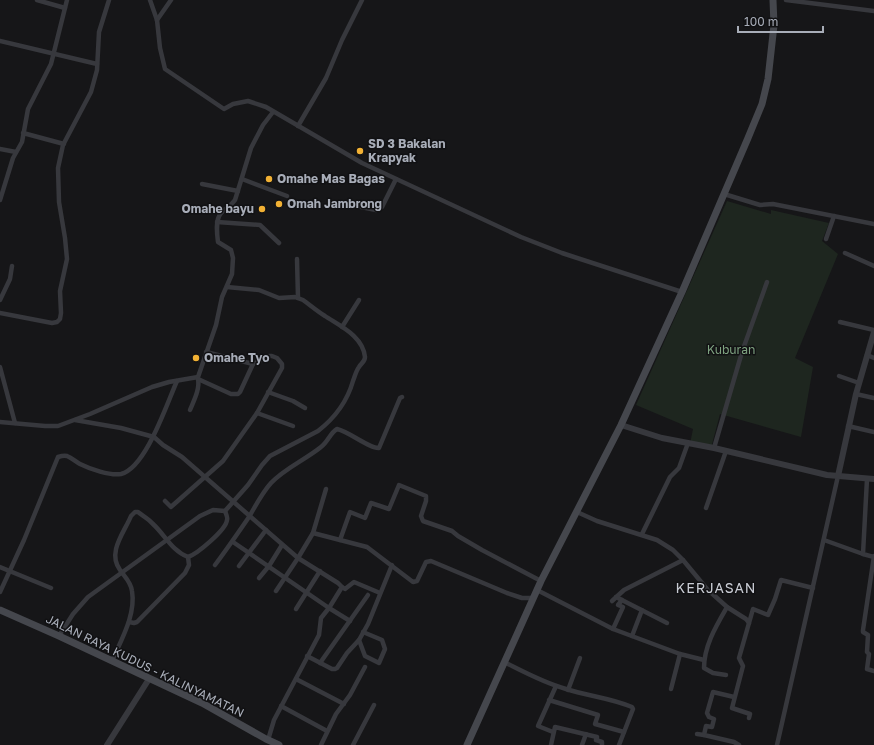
<svg xmlns="http://www.w3.org/2000/svg" width="874" height="745" font-family="'Golos Text',sans-serif">
<style>
.green{fill:#1e261f}
.lines{fill:none;stroke-linecap:round;stroke-linejoin:round}
.minor{stroke:#37383d;stroke-width:4.5}
.tertiary{stroke:#37383d;stroke-width:6}
.secondary{stroke:#45474d;stroke-width:7}
.poi-dot{fill:#f2b134;stroke:#111113;stroke-width:1.5}
.labels{text-anchor:middle;stroke-width:3;stroke-linejoin:round;paint-order:stroke}
.poi-label{font-size:12px;font-weight:bold;fill:#a8adb8;stroke:#111113;text-anchor:start}
.park-label{font-size:12px;fill:#7fa381;stroke:#111113}
.street-label{font-size:12px;fill:#a8adb8;stroke:#111113}
.quarter-label{font-size:14px;letter-spacing:1px;fill:#c9ccd4;stroke:#111113}
</style>
<rect width="100%" height="100%" fill="#161618"/>
<polygon class="green" points="727,201 771,214 771,210 829,223 822,241 838,254 795,358 813,367 801,437 720,414 711,448 690,444 693,429 636,405"/>
<g class="lines">
<g class="minor">
<polyline points="37,0 65,8"/>
<polyline points="150,0 157,20 160,48 165,69 221,107 224,109 233,104 248,101 266,107 362,163 521,237 562,253 682,292"/>
<polyline points="786,0 874,11"/>
<polyline points="157,20 171,0"/>
<polyline points="0,41 97,64"/>
<polyline points="298,126 326,78 342,40 362,0"/>
<polyline points="23,133 64,144"/>
<polyline points="0,149 16,152"/>
<polyline points="242,179 287,196"/>
<polyline points="202,184 238,191"/>
<polyline points="724,194 760,205 773,204 874,224"/>
<polyline points="0,200 13,158 22,142 28,109 51,64 67,0"/>
<polyline points="361,207 376,210 382,207 396,179"/>
<polyline points="217,222 260,225 279,243"/>
<polyline points="826,239 834,216"/>
<polyline points="845,253 874,266"/>
<polyline points="297,259 298,298"/>
<polyline points="0,300 10,279 12,266"/>
<polyline points="0,313 52,323 57,322 60,319 61,313 60,291 67,259 65,238 59,202 58,168 63,145 91,92 97,70 99,32 109,0"/>
<polyline points="840,322 874,330"/>
<polyline points="342,327 359,300"/>
<polyline points="206,352 253,364"/>
<polyline points="867,355 874,358"/>
<polyline points="0,367 15,423"/>
<polyline points="839,376 859,383"/>
<polyline points="268,392 293,401 305,408"/>
<polyline points="856,394 874,398"/>
<path d="M190,410C194,400 200,389 198,379"/>
<polyline points="257,413 293,426"/>
<polyline points="75,420 121,428 154,437 163,445 182,457 298,558 338,583 342,587 329,608 350,621"/>
<path d="M0,422L45,426H58L90,414L152,387L169,382L198,377L216,325L222,297L232,274L233,258L231,250L218,242C217,234 215,220 221,213C225,208 231,206 235,200L251,148L263,125L273,112"/>
<polyline points="848,426 874,432"/>
<polyline points="714,448 742,352 767,282"/>
<polyline points="867,479 863,554 874,557"/>
<polyline points="165,501 171,507 172,506 223,461 257,413 282,368 282,364 277,358 272,356 269,356 253,364 240,392 238,394 231,394 198,379"/>
<polyline points="706,508 726,451"/>
<polyline points="577,512 597,521 657,540 673,550 683,560 707,589 727,607 746,619 749,623"/>
<polyline points="313,533 326,489"/>
<polyline points="642,534 670,477 679,468 688,443"/>
<polyline points="340,540 350,512 365,518 371,503 389,509 399,485 426,496 426,501 421,516 423,521 452,531 458,536 482,550 541,581"/>
<polyline points="824,540 863,554"/>
<polyline points="233,542 329,608 321,618 319,635 274,720 268,740"/>
<polyline points="874,556 863,630 863,632 868,635 867,652 869,654 867,669 874,671"/>
<path d="M215,565C227,549 238,533 249,517C256,505 262,493 271,483C285,468 305,460 321,447C328,442 330,433 337,429C350,432 370,449 379,448L400,398L402,397"/>
<polyline points="239,566 266,530"/>
<polyline points="0,567 51,588"/>
<polyline points="259,578 269,566 282,545"/>
<polyline points="342,587 345,589 354,582 380,593"/>
<polyline points="537,590 613,629 680,654 704,660"/>
<polyline points="276,591 298,558 313,533 367,547 413,582 417,581 426,562 431,561 507,593 522,598 533,598"/>
<path d="M0,592L24,540L58,457C61,456 64,455 67,456C72,458 76,462 80,464C90,469 110,476 121,474C146,468 167,403 177,381"/>
<polyline points="616,597 667,623"/>
<polyline points="612,601 624,590 683,560"/>
<polyline points="296,609 320,571"/>
<polyline points="129,622 134,623 137,622 185,573 189,565 188,557"/>
<polyline points="613,629 623,607 618,605 622,600"/>
<path d="M59,636L73,614L88,597L200,516L213,510L225,511L248,485L262,465L270,456L318,431C336,417 347,402 353,381C355,376 356,371 359,367C361,363 365,362 365,357C363,336 340,326 325,316C317,311 310,305 303,300L295,297L279,298L259,290L227,287"/>
<polyline points="632,636 642,610"/>
<polyline points="359,640 365,656 379,663 385,649 382,640 363,632"/>
<polyline points="307,656 332,669 335,669 337,668 347,653 359,640 368,624 392,565"/>
<path d="M112,661C121,640 136,615 132,591C131,582 125,577 120,570C107,552 124,533 131,516L135,512H138C143,516 149,519 153,524C165,535 172,551 188,557C197,554 226,530 227,520C228,518 226,514 225,511"/>
<path d="M504,662C524,672 544,683 566,689C588,696 611,698 632,707L633,709L619,745"/>
<polyline points="320,663 368,595"/>
<path d="M726,675L713,673L704,668C704,646 716,626 727,607"/>
<polyline points="296,679 344,704"/>
<polyline points="671,689 680,654"/>
<polyline points="568,690 580,658"/>
<polyline points="734,697 713,692 707,713 709,717 714,719 712,727 706,726 704,735 734,742 739,745"/>
<polyline points="549,700 598,715 595,724 624,732"/>
<polyline points="281,706 327,731"/>
<polyline points="749,718 750,714 732,708 743,666 739,658 753,609 768,615 775,599 781,580 813,588"/>
<polyline points="553,732 538,726 556,686"/>
<polyline points="697,734 704,735"/>
<polyline points="321,745 336,714 350,695 365,667"/>
<polyline points="353,745 374,705"/>
<polyline points="551,745 555,727 597,737 596,740 602,742 602,745"/>
<polyline points="582,745 586,734"/>
<polyline points="777,745 838,476"/>
</g>
<g class="tertiary">
<polyline points="621,425 662,438 714,448 827,475 874,479"/>
<polyline points="838,476 856,394 874,332"/>
<polyline points="107,745 149,679"/>
</g>
<g class="secondary">
<polyline points="0,610 59,636 202,703 266,739 279,745"/>
<polyline points="467,745 541,581 621,425 682,292 748,138 762,104 768,79 774,25 773,0"/>
</g>
</g>
<g class="poi-dot">
<circle cx="360" cy="151" r="4"/>
<circle cx="269" cy="179" r="4"/>
<circle cx="279" cy="204" r="4"/>
<circle cx="262" cy="209" r="4"/>
<circle cx="196" cy="358" r="4"/>
</g>
<g class="labels">
<g class="poi-label">
<text x="368" y="148">SD 3 Bakalan<tspan x="368" dy="14">Krapyak</tspan></text>
<text x="277" y="183">Omahe Mas Bagas</text>
<text x="287" y="208">Omah Jambrong</text>
<text x="254" y="213" text-anchor="end">Omahe bayu</text>
<text x="204" y="362">Omahe Tyo</text>
</g>
<g class="park-label">
<text x="731" y="354">Kuburan</text>
</g>
<g class="street-label">
<text transform="translate(145 666) rotate(26)" y="4">JALAN RAYA KUDUS - KALINYAMATAN</text>
</g>
<g class="quarter-label">
<text x="716" y="593">KERJASAN</text>
</g>
</g>
<path d="M738 26v6h85v-6" fill="none" stroke="#a8adb8" stroke-width="2"/>
<text x="744" y="26" font-size="12" fill="#a8adb8" stroke="#111113" stroke-width="3" paint-order="stroke">100 m</text>
</svg>
